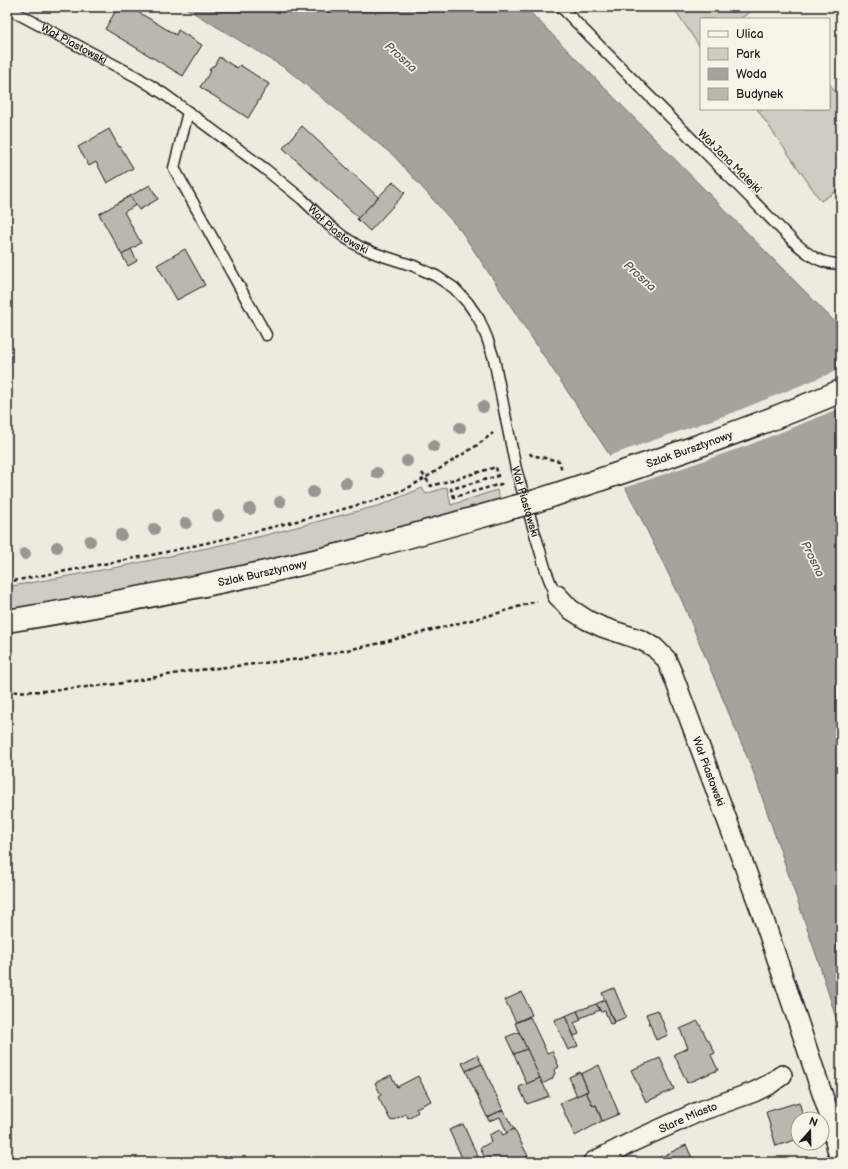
<svg xmlns="http://www.w3.org/2000/svg" width="848" height="1169" font-family="'Balsamiq Sans',sans-serif">
<style>
.green{fill:#cfccc3;stroke:#767470}
.water{fill:#a6a39d;stroke:#6f6d69}
.pier{fill:#eeeae0}
.building{fill:#bab7af;stroke:#1c1c1c}
.lines{fill:none;stroke-linecap:round;stroke-linejoin:round}
.lane-casing{stroke:#1c1c1c;stroke-width:13}
.street-casing{stroke:#1c1c1c;stroke-width:22}
.secondary-casing{stroke:#1c1c1c;stroke-width:25}
.path{stroke:#1c1c1c;stroke-width:2.5;stroke-dasharray:4 3;stroke-linecap:butt}
.lane{stroke:#f7f3e8;stroke-width:10}
.street{stroke:#f7f3e8;stroke-width:19}
.secondary{stroke:#f7f3e8;stroke-width:22}
.secondary-bridge-casing{stroke:#1c1c1c;stroke-width:25;stroke-linecap:butt}
.secondary-bridge{stroke:#f7f3e8;stroke-width:22}
.tree{fill:#989690}
.labels{text-anchor:middle;stroke-width:3.5;stroke-linejoin:round;paint-order:stroke}
.street-label{font-size:11px;fill:#1c1c1c;stroke:#f7f3e8}
.water-label{font-size:12px;font-style:italic;fill:#535250;stroke:#f7f3e8}
</style>
<rect width="100%" height="100%" fill="#eeeae0"/>
<filter id="ink" filterUnits="userSpaceOnUse"><feTurbulence type="fractalNoise" baseFrequency=".025" numOctaves="2"/><feDisplacementMap in="SourceGraphic" scale="8" xChannelSelector="R" yChannelSelector="G"/><feConvolveMatrix kernelMatrix="1 2 1 2 8 2 1 2 1" color-interpolation-filters="sRGB"/></filter>
<g filter="url(#ink)">
<g class="green">
<polygon points="673,7 757,7 740,19 701,19 700,47"/>
<polygon points="829,83 841,100 841,188 821,201 757,109 829,109"/>
<polygon points="447,487 451,505 497,490 500,499 421,523 282,557 125,590 7,609 7,587 124,566 262,536 381,505 422,488 426,494"/>
</g>
<polygon class="water" points="184,7 525,7 836,323 841,331 841,1034 819,963 753,771 682,601 609,454 461,231 394,156 285,68"/>
<polygon class="pier" points="841,369 841,408 749,445 624,488 608,456 732,413"/>
<g class="building">
<polygon points="118,7 130,7 176,35 178,30 202,45 183,76 105,29"/>
<polygon points="219,57 237,68 240,65 269,84 248,118 200,87 211,71 209,70 212,66 214,66"/>
<polygon points="302,126 378,197 359,218 283,148"/>
<polygon points="109,129 119,147 120,146 133,168 107,183 96,162 89,166 78,147"/>
<polygon points="393,182 405,193 370,231 357,219"/>
<polygon points="150,185 158,199 139,210 130,196"/>
<polygon points="130,196 136,205 124,212 141,243 122,255 99,214"/>
<polygon points="131,249 137,261 128,266 122,255"/>
<polygon points="185,249 205,285 177,300 157,265"/>
<polygon points="614,988 626,1017 614,1022 602,993"/>
<polygon points="522,992 532,1015 516,1022 505,1000"/>
<polygon points="605,1000 614,1023 610,1024 605,1011 601,1012 596,1004"/>
<polygon points="596,1004 600,1010 580,1018 577,1011"/>
<polygon points="658,1010 668,1035 656,1040 646,1014"/>
<polygon points="577,1011 581,1020 574,1023 579,1034 574,1036 565,1016"/>
<polygon points="565,1016 578,1046 568,1050 554,1020"/>
<polygon points="530,1017 547,1053 552,1051 559,1067 554,1070 555,1073 552,1079 542,1084 515,1023"/>
<polygon points="698,1021 707,1039 708,1039 715,1053 711,1055 718,1070 687,1083 674,1054 688,1048 680,1029"/>
<polygon points="519,1032 527,1049 514,1054 506,1037"/>
<polygon points="527,1049 540,1078 527,1084 514,1054"/>
<polygon points="477,1055 482,1064 466,1071 462,1063"/>
<polygon points="660,1058 674,1089 646,1102 631,1070"/>
<polygon points="482,1064 503,1110 487,1117 466,1071"/>
<polygon points="599,1065 619,1114 602,1121 596,1105 593,1106 586,1092 588,1091 581,1074"/>
<polygon points="580,1072 581,1074 588,1091 577,1096 569,1077"/>
<polygon points="391,1075 397,1087 418,1076 431,1101 416,1108 418,1112 408,1118 406,1114 391,1121 378,1097 381,1095 375,1083"/>
<polygon points="540,1078 549,1096 527,1104 519,1087"/>
<polygon points="586,1092 593,1106 596,1105 602,1121 575,1136 560,1103"/>
<polygon points="799,1102 804,1119 798,1119 798,1139 776,1146 766,1112"/>
<polygon points="503,1110 514,1129 507,1133 500,1117 489,1121 487,1117"/>
<polygon points="463,1124 471,1142 481,1162 464,1162 449,1130"/>
<polygon points="514,1129 528,1156 517,1162 487,1162 480,1148 491,1142 489,1135 500,1130 503,1135"/>
<polygon points="686,1145 694,1162 658,1162 657,1159"/>
</g>
<g class="lines">
<g class="lane-casing">
<g id="lane">
<path d="M561,7L793,241C809,255 819,264 841,264"/>
<path id="s1" d="M7,8L137,77L164,94L265,169L302,199L330,226L344,237L360,247L377,254L414,266L436,276L454,288L468,303L479,319L487,338L494,359L516,469L546,571L551,584L557,595"/>
<polyline points="188,112 174,168 266,335"/>
</g>
</g>
<g class="street-casing">
<g id="street">
<path id="s2" d="M557,595L570,609L587,620L602,627L641,640L654,647L666,659L673,675L761,911L829,1114L840,1162"/>
<path id="s3" d="M593,1162L634,1141L698,1112L754,1092L770,1084L782,1075"/>
</g>
</g>
<g class="secondary-casing">
<g id="secondary">
<path id="s4" d="M536,501C639,467 741,433 841,391"/>
<path id="s5" d="M7,621C105,605 203,587 301,564C372,548 443,527 514,507"/>
</g>
</g>
<g class="path">
<polyline points="530,453 531,455 559,461 562,470"/>
<polyline points="422,473 431,486 496,467 498,476 451,489 454,497 501,484 502,487"/>
<polyline points="7,582 157,554 233,537 340,510 376,500 406,489 425,478 476,446 493,433"/>
<polyline points="7,692 44,691 117,684 190,671 301,659 372,645 495,614 537,601"/>
</g>
<use href="#lane" class="lane"/>
<use href="#street" class="street"/>
<use href="#secondary" class="secondary"/>
<g class="secondary-bridge-casing">
<polyline id="secondary-bridge" points="514,507 536,501"/>
</g>
<use href="#secondary-bridge" class="secondary-bridge"/>
</g>
<g class="tree">
<circle cx="483" cy="407" r="6"/>
<circle cx="460" cy="428" r="6"/>
<circle cx="434" cy="446" r="6"/>
<circle cx="407" cy="461" r="6"/>
<circle cx="377" cy="473" r="6"/>
<circle cx="346" cy="483" r="6"/>
<circle cx="313" cy="492" r="6"/>
<circle cx="280" cy="502" r="6"/>
<circle cx="250" cy="509" r="6"/>
<circle cx="218" cy="516" r="6"/>
<circle cx="186" cy="523" r="6"/>
<circle cx="154" cy="529" r="6"/>
<circle cx="121" cy="535" r="6"/>
<circle cx="90" cy="541" r="6"/>
<circle cx="57" cy="547" r="6"/>
<circle cx="25" cy="554" r="6"/>
</g>
</g>
<g class="labels">
<g class="street-label">
<text dy="4" stroke="none"><textPath href="#s1" startOffset="76">Wał Piastowski</textPath></text>
<text transform="translate(730 161) rotate(45)" y="4">Wał Jana Matejki</text>
<text dy="4" stroke="none"><textPath href="#s1" startOffset="400">Wał Piastowski</textPath></text>
<text dy="4" stroke="none"><textPath href="#s4" startOffset="162">Szlak Bursztynowy</textPath></text>
<text dy="4" stroke="none"><textPath href="#s1" startOffset="760">Wał Piastowski</textPath></text>
<text dy="4" stroke="none"><textPath href="#s5" startOffset="260">Szlak Bursztynowy</textPath></text>
<text dy="4" stroke="none"><textPath href="#s2" startOffset="249">Wał Piastowski</textPath></text>
<text dy="4" stroke="none"><textPath href="#s3" startOffset="105">Stare Miasto</textPath></text>
</g>
<g class="water-label">
<text transform="translate(401 57) rotate(42)" y="4">Prosna</text>
<text transform="translate(640 276) rotate(42)" y="4">Prosna</text>
<text transform="translate(813 559) rotate(64)" y="4">Prosna</text>
</g>
</g>
<rect width="848" height="1169" fill="none" stroke="#f7f3e8" stroke-width="24"/>
<rect x="12" y="12" width="824" height="1145" fill="none" stroke="#1c1c1c" stroke-width="1.5" filter="url(#ink)"/>
<rect x="700" y="18" width="130" height="92" fill="#f7f3e8" stroke="#9f9d96"/>
<rect x="708" y="31" width="20" height="6" fill="#f7f3e8" stroke="#9f9d96"/>
<text x="736" y="38" font-size="12" fill="#1c1c1c">Ulica</text>
<rect x="708" y="48" width="20" height="12" fill="#cfccc3" stroke="#9f9d96"/>
<text x="736" y="58" font-size="12" fill="#1c1c1c">Park</text>
<rect x="708" y="68" width="20" height="12" fill="#a6a39d" stroke="#9f9d96"/>
<text x="736" y="78" font-size="12" fill="#1c1c1c">Woda</text>
<rect x="708" y="88" width="20" height="12" fill="#bab7af" stroke="#9f9d96"/>
<text x="736" y="98" font-size="12" fill="#1c1c1c">Budynek</text>
<g transform="translate(810 1131) rotate(20)"><circle r="19" fill="#f7f3e8" stroke="#9f9d96"/>
<path d="M0-3L7 15L0 10L-7 15Z" fill="#1c1c1c"/>
<text y="-6" font-size="11" font-weight="bold" text-anchor="middle" fill="#1c1c1c">N</text>
</g>
</svg>
